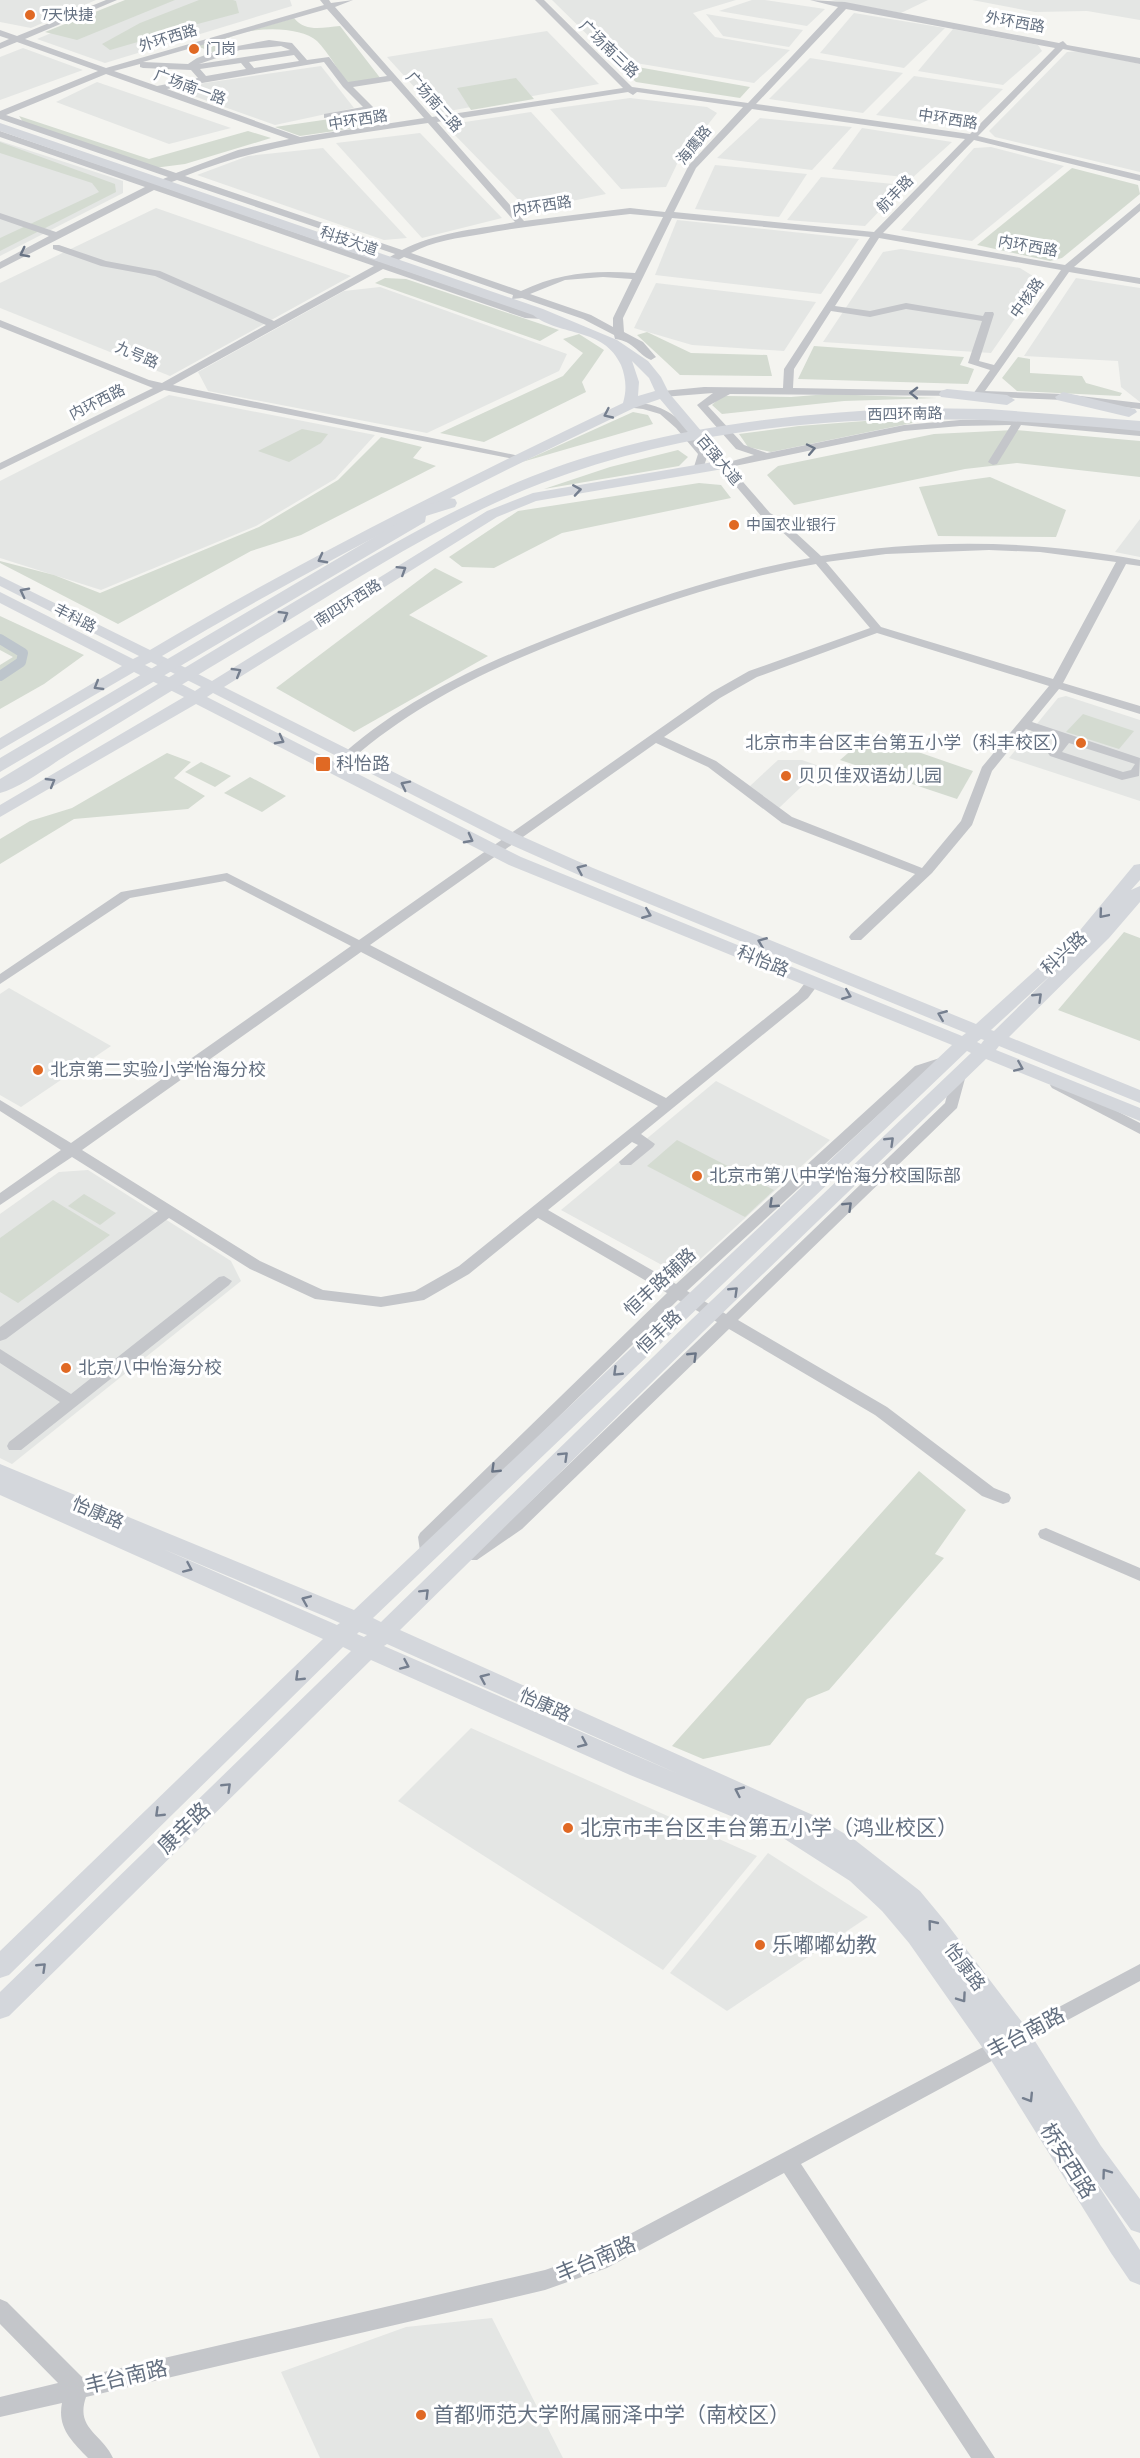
<svg xmlns="http://www.w3.org/2000/svg" width="1140" height="2458" font-family="'Sofia Sans Condensed','Noto Sans SC',sans-serif">
<style>
.built{fill:#e4e6e4}
.green{fill:#d4dbd1}
.lines{fill:none;stroke-linecap:round;stroke-linejoin:round}
.canal{stroke:#bdc5cc;stroke-width:10}
.minor{fill:#c4c6ca;fill-rule:evenodd}
.major{fill:#d4d7dc;fill-rule:evenodd}
.highway{fill:#d4d7dc;fill-rule:evenodd}
.oneway{stroke:#697485}
.oneway2{stroke:#757f8f}
.poi-dot{fill:#e06924;stroke:#fff;stroke-width:2}
.labels{text-anchor:middle;stroke-width:6;stroke-linejoin:round;paint-order:stroke}
.far-poi-label{font-size:15px;fill:#647081;stroke:#fff;text-anchor:start}
.far-street-label{font-size:15px;fill:#647081;stroke:#fff}
.poi-label{font-size:18px;fill:#647081;stroke:#fff;text-anchor:start}
.street-label{font-size:18px;fill:#647081;stroke:#fff}
.near-street-label{font-size:21px;fill:#647081;stroke:#fff}
.near-poi-label{font-size:21px;fill:#647081;stroke:#fff;text-anchor:start}
</style>
<rect width="100%" height="100%" fill="#f4f4f0"/>
<g class="built">
<polygon points="0,0 96,0 31,28 0,22"/>
<polygon points="129,0 290,0 292,6 105,63 37,39"/>
<polygon points="552,0 736,0 693,13 715,37 790,50 754,83 612,59"/>
<polygon points="752,0 765,0 825,9 807,26 719,11"/>
<polygon points="830,0 928,0 901,13"/>
<polygon points="972,0 1140,0 1140,20 1087,11 1035,12"/>
<polygon points="854,13 945,28 904,68 820,53"/>
<polygon points="706,14 803,30 789,47 723,36"/>
<polygon points="953,29 1038,45 1042,51 1003,85 918,71"/>
<polygon points="547,31 599,84 438,113 387,57"/>
<polygon points="23,48 83,70 0,100 0,57"/>
<polygon points="1081,51 1140,64 1140,172 995,137 989,131 1067,52"/>
<polygon points="810,58 903,73 863,113 769,99"/>
<polygon points="321,66 354,108 275,125 171,88"/>
<polygon points="914,76 1003,89 962,128 876,115"/>
<polygon points="97,82 231,128 169,144 56,102"/>
<polygon points="630,98 707,107 717,113 677,164 666,187 621,189 550,109"/>
<polygon points="531,112 606,194 528,210 445,125"/>
<polygon points="760,118 852,127 812,170 717,158"/>
<polygon points="862,128 952,142 912,178 832,169"/>
<polygon points="420,133 502,218 422,238 336,143"/>
<polygon points="0,141 123,181 123,193 0,256"/>
<polygon points="991,147 1064,166 972,241 901,230 974,148"/>
<polygon points="323,148 407,238 384,240 197,175 248,156"/>
<polygon points="715,165 807,174 779,217 695,209"/>
<polygon points="821,177 904,185 865,226 787,220"/>
<polygon points="156,208 351,276 170,376 0,308 0,283"/>
<polygon points="677,220 859,239 821,294 655,275"/>
<polygon points="901,249 1020,268 1041,281 991,353 823,342 883,252"/>
<polygon points="1076,278 1140,288 1140,402 1121,387 1118,361 1024,356"/>
<polygon points="656,283 816,302 784,351 692,345 634,328"/>
<polygon points="380,287 567,354 559,371 427,433 208,391 198,372 344,291"/>
<polygon points="169,395 375,435 335,479 256,526 101,590 0,558 0,481"/>
<polygon points="1140,519 1140,557 1115,552"/>
<polygon points="1066,696 1140,720 1140,801 1009,758 1058,698"/>
<polygon points="778,760 802,760 822,767 779,808 750,786"/>
<polygon points="9,988 111,1046 21,1107 0,1095 0,994"/>
<polygon points="716,1081 830,1140 682,1276 561,1210"/>
<polygon points="88,1170 231,1261 241,1281 12,1464 0,1458 0,1214 59,1172"/>
<polygon points="471,1728 757,1856 663,1970 398,1801"/>
<polygon points="768,1853 868,1917 727,2011 670,1973"/>
<polygon points="492,2318 563,2458 320,2458 281,2372 406,2327"/>
</g>
<g class="green">
<polygon points="125,0 175,0 77,40 45,32"/>
<polygon points="199,0 233,0 236,1 239,13 175,30 183,37 169,39 162,35 110,50 102,44 140,23"/>
<path d="M294,18C306,33 324,27 340,26L381,79L347,83C338,70 328,52 317,41C297,23 233,26 216,47L225,50L214,53L197,46Z"/>
<polygon points="615,63 750,87 740,98 636,82"/>
<polygon points="516,78 534,99 471,110 457,88"/>
<polygon points="371,113 376,125 300,136 275,127"/>
<polygon points="19,116 149,159 248,131 271,138 185,164 154,168 23,122"/>
<polygon points="0,142 115,184 116,192 0,251 0,238 99,192 92,183 0,153"/>
<polygon points="1072,168 1138,185 1140,194 1062,258 1050,261 977,245"/>
<polygon points="385,278 406,279 559,330 540,341 375,283"/>
<polygon points="647,332 691,353 767,355 772,376 680,375 637,335"/>
<polygon points="579,334 604,350 582,382 586,392 484,442 440,433 563,376 583,353 563,339"/>
<polygon points="814,346 964,357 960,365 974,369 968,384 798,379"/>
<polygon points="1018,357 1030,359 1030,373 1082,376 1086,383 1122,393 1120,396 1017,391 1002,378"/>
<polygon points="828,394 937,398 844,401 722,414 712,405 720,397 726,396 791,397"/>
<polygon points="633,412 648,415 653,424 522,462"/>
<polygon points="904,418 951,418 922,421 771,452 748,447 739,434 799,426"/>
<polygon points="302,429 328,434 321,443 289,462 258,451"/>
<polygon points="1015,430 1140,441 1140,477 1017,463 965,469 794,505 767,475 778,466 934,434"/>
<polygon points="381,437 422,447 413,458 436,466 301,535 251,551 118,624 0,563 0,561 54,575 100,593 259,527 338,480"/>
<polygon points="678,450 688,457 679,466 544,489 610,467"/>
<polygon points="990,477 1066,510 1056,537 938,536 919,487"/>
<polygon points="699,483 721,485 731,498 562,533 494,568 462,567 449,557 518,511"/>
<polygon points="435,568 463,582 409,615 488,656 354,732 276,688"/>
<polygon points="0,616 84,655 44,684 0,709 0,665 13,657 0,650"/>
<polygon points="1083,714 1134,731 1119,749 1066,732"/>
<polygon points="869,735 973,771 957,799 840,760"/>
<polygon points="167,753 191,762 174,778 205,796 188,809 74,819 0,864 0,839 30,821 72,808"/>
<polygon points="201,762 231,776 215,787 185,772"/>
<polygon points="250,777 286,796 262,812 224,793"/>
<polygon points="1124,932 1140,938 1140,1041 1058,1010"/>
<polygon points="677,1140 774,1190 745,1217 647,1166"/>
<polygon points="84,1194 116,1213 100,1225 68,1206"/>
<polygon points="53,1200 110,1235 18,1303 0,1292 0,1238"/>
<polygon points="919,1471 966,1510 935,1554 944,1558 829,1690 807,1699 770,1745 703,1759 672,1746"/>
</g>
<g class="lines">
<polyline class="canal" points="0,639 23,653 21,662 0,676"/>
<g class="minor">
<path d="M106,0H117L25,39L106,68L324,5L320,0H329L331,3L353,0L335,7L432,117L623,88L535,0H544L632,87L748,103L838,7L810,0L845,2L1059,43L1063,41L1067,45L1140,58V64L1063,49L978,136L1140,175V181L974,140L883,233L1065,265L1140,203V211L1074,267L1140,278V284L1069,272L985,391L1063,394L1140,403V409L1063,400L974,396L973,394L990,370L968,363L982,321L906,309L870,317L831,311L794,369L793,388L960,391L965,394L964,396L730,394L708,406L744,445L767,453L904,425L960,420L1018,419L1140,430V436L1021,425L997,464L993,465L988,462L1011,425L960,426L904,431L730,467L770,513L782,520L821,556C927,538 1035,540 1140,560V566L1126,564L1063,683L1140,706V714L1059,689L1032,722L1140,758L1139,776L1122,780L1050,756L1048,753L1059,740L1026,729L992,771L972,825L932,873L861,940H851L849,937L851,934L915,874L782,823L708,767L656,743L370,945L666,1098L798,992L808,979H818L820,982L808,998L641,1134L655,1144L653,1147L631,1165H621L619,1162L638,1145L632,1142L548,1210L676,1284L915,1066L946,1056L951,1058L953,1061L951,1064L925,1072L687,1291L726,1314L945,1103L952,1075L959,1070L964,1072L966,1075L957,1108L738,1320L887,1407L994,1488L1009,1494L1011,1498L1009,1502L1003,1504L982,1496L875,1415L729,1329L522,1529L477,1560H465L463,1555L465,1550L510,1521L717,1322L678,1300L434,1539L435,1553L433,1558H421L418,1537L420,1533L667,1293L538,1218L469,1274L424,1300L381,1307L315,1299L250,1269L169,1218L6,1339L0,1341V1327L158,1211L72,1157L0,1205V1193L61,1150L0,1111V1100L71,1143L351,946L225,881L130,898L0,984V974L121,892L227,873L359,940L712,692L749,671L870,628L816,564C738,578 665,601 592,629C505,662 423,697 352,759H344V753C414,692 496,658 583,625C657,597 731,572 810,558L774,524L762,517L718,465L754,455L736,449L697,405L713,393L663,397L658,394L663,391L704,387L783,388L784,369L870,237L672,218L623,318L624,332L643,342L656,357L651,360C637,354 634,341 615,339L614,335L583,319L522,298L512,299L513,295L404,257L390,265L530,313H543L548,316L543,319L525,318L383,269L173,385L515,455L519,456V460L164,390L0,470V463L153,388L0,327V320L149,380L162,383L266,325L155,276L101,266L53,249V245H59L106,261L160,271L274,321L374,266L154,190L0,269V262L49,236L0,219V213L56,232L145,187L0,137V131L153,183L168,177L0,119V111L98,71L17,42L0,49V43L9,39L0,36V30L17,36ZM327,9L387,76L348,82L329,57L307,60L292,43L269,40L222,49L197,58L188,64L143,62ZM846,9L1055,48L970,134L756,104ZM281,46L290,50L199,64L240,50ZM294,55L299,61L254,68L249,62ZM324,62L343,87L363,107L324,114V118L373,111V107L353,87L391,81L424,118L300,137L167,89ZM241,63L246,69L206,76L200,69ZM140,64V67L143,68L191,70L198,78L157,86L114,71ZM106,74L289,139L238,150L176,173L6,115ZM628,92L633,95L637,92L743,107L689,165L665,212L630,208L524,221L437,122ZM752,109L965,139L874,232L674,212L696,168ZM428,123L515,222C478,229 436,232 402,250L185,176C263,144 345,136 428,123ZM177,180L395,254L381,262L161,186ZM630,214L663,217L635,273C593,270 559,273 521,291L411,253C433,241 458,238 482,234C531,225 581,220 630,214ZM879,238L1061,270L994,365L979,361L994,314L993,312H985L983,316L906,303L870,311L835,306ZM603,277L632,279L613,318V327L591,315L530,294L565,280ZM989,550L1040,552L1116,562L1053,679L881,627L826,562L886,554ZM877,633L1049,686L982,767L961,821L922,868L792,817L716,761L664,737L720,698L757,677ZM1069,743L1135,764L1131,770L1123,772L1062,752ZM361,952L658,1106L459,1266L415,1291L381,1297L323,1290L260,1261L82,1150Z"/>
<path d="M629,402C670,403 685,423 708,454L702,472L693,470L698,454L676,428L660,414L643,409L625,407L624,405Z"/>
<polygon points="1057,1080 1140,1123 1140,1134 1052,1088 1050,1085 1052,1082"/>
<polygon points="224,1276 232,1281 229,1285 21,1450 9,1450 7,1446 9,1442 60,1402 0,1363 0,1349 71,1394 219,1277"/>
<polygon points="1046,1528 1140,1568 1140,1581 1040,1538 1038,1534 1040,1530"/>
<path d="M1140,1964V1981L801,2164L995,2458H971L784,2173L607,2268L545,2290L86,2397C75,2429 102,2433 113,2458H88C72,2441 57,2428 62,2403L0,2417V2397L58,2383L0,2324V2299L7,2302L82,2377L545,2270L594,2253Z"/>
</g>
<path class="major" d="M0,123L543,309L617,340L648,361L661,377L669,393L730,465L723,469L536,501L497,517L224,687L519,835L593,868L976,1024L1081,929L1134,865L1140,864V880L1131,890L1140,886V902L1109,938L1009,1037L1140,1090V1103L999,1046L996,1050L1140,1108V1121L986,1059L705,1330L400,1630L815,1816L855,1840L920,1891L944,1920L1028,2030L1101,2146L1140,2199V2233L1131,2230L1089,2171L1140,2250V2285L1130,2281L1111,2253L989,2057L909,1943L882,1911L850,1881L780,1836L630,1775L371,1660L9,2016L0,2019V1992L351,1651L343,1647L9,1975L0,1978V1951L323,1639L0,1495V1464L354,1610L952,1045L509,865L196,704L0,817V805L184,697L134,672L0,750V738L122,666L0,603V592L133,659L139,656L0,586V576L150,650C303,559 462,480 623,403C627,390 626,378 621,365C604,327 561,337 533,315L0,131ZM632,361L649,378L655,391L638,396L639,382ZM660,399L713,462L533,493L487,511L212,681L162,656C315,565 473,485 634,408ZM151,662L201,687L195,691L145,665ZM213,693L507,843L581,876L966,1033L962,1036L521,857L207,697ZM1053,973L994,1031L991,1030ZM981,1039L984,1040L981,1044L977,1042ZM967,1051L971,1053L691,1320L381,1622L373,1618ZM163,1549L329,1618L340,1623L337,1625ZM359,1632L367,1635L364,1637L357,1634ZM387,1644L638,1756L676,1773L384,1646Z"/>
<g class="highway">
<polygon points="947,389 1007,395 1015,400 1007,405 941,397 939,394 941,391"/>
<polygon points="1063,392 1135,409 1137,412 1129,417 1057,400 1055,397"/>
<path d="M911,408L988,409L1140,421V431C938,411 734,410 542,483C446,520 359,578 271,631C205,670 140,710 75,750C54,762 23,787 0,793V779C89,725 178,672 267,618C375,554 482,486 604,452C704,423 807,413 911,408Z"/>
<polygon points="449,498 455,499 457,503 455,507 426,516 425,522 0,772 0,758 398,523 394,519 396,515"/>
</g>
</g>
<defs><path id="oneway-chevron" d="M-2-3.5L2.5 0L-2 3.5" fill="none" stroke-width="1.6" stroke-linecap="round" stroke-linejoin="round" transform="scale(1.5)"/></defs>
<g class="oneway">
<use href="#oneway-chevron" transform="translate(24 253) rotate(153)"/>
<use href="#oneway-chevron" transform="translate(914 393) rotate(-179)"/>
<use href="#oneway-chevron" transform="translate(811 449) rotate(-12)"/>
<use href="#oneway-chevron" transform="translate(773 1204) rotate(137)"/>
<use href="#oneway-chevron" transform="translate(848 1206) rotate(-44)"/>
<use href="#oneway-chevron" transform="translate(693 1356) rotate(-44)"/>
<use href="#oneway-chevron" transform="translate(495 1469) rotate(136)"/>
</g>
<g class="oneway2">
<use href="#oneway-chevron" transform="translate(608 414) rotate(155)"/>
<use href="#oneway-chevron" transform="translate(577 490) rotate(-9)"/>
<use href="#oneway-chevron" transform="translate(322 559) rotate(152)"/>
<use href="#oneway-chevron" transform="translate(402 570) rotate(-32)"/>
<use href="#oneway-chevron" transform="translate(24 592) rotate(-153)"/>
<use href="#oneway-chevron" transform="translate(284 615) rotate(-31)"/>
<use href="#oneway-chevron" transform="translate(237 672) rotate(-31)"/>
<use href="#oneway-chevron" transform="translate(98 686) rotate(149)"/>
<use href="#oneway-chevron" transform="translate(280 740) rotate(28)"/>
<use href="#oneway-chevron" transform="translate(51 782) rotate(-30)"/>
<use href="#oneway-chevron" transform="translate(405 785) rotate(-153)"/>
<use href="#oneway-chevron" transform="translate(469 839) rotate(28)"/>
<use href="#oneway-chevron" transform="translate(581 869) rotate(-156)"/>
<use href="#oneway-chevron" transform="translate(647 914) rotate(22)"/>
<use href="#oneway-chevron" transform="translate(1103 914) rotate(130)"/>
<use href="#oneway-chevron" transform="translate(762 942) rotate(-158)"/>
<use href="#oneway-chevron" transform="translate(847 995) rotate(22)"/>
<use href="#oneway-chevron" transform="translate(1038 997) rotate(-44)"/>
<use href="#oneway-chevron" transform="translate(942 1015) rotate(-158)"/>
<use href="#oneway-chevron" transform="translate(1019 1067) rotate(23)"/>
<use href="#oneway-chevron" transform="translate(890 1141) rotate(-44)"/>
<use href="#oneway-chevron" transform="translate(734 1291) rotate(-44)"/>
<use href="#oneway-chevron" transform="translate(617 1372) rotate(136)"/>
<use href="#oneway-chevron" transform="translate(564 1456) rotate(-44)"/>
<use href="#oneway-chevron" transform="translate(188 1568) rotate(24)"/>
<use href="#oneway-chevron" transform="translate(425 1593) rotate(-45)"/>
<use href="#oneway-chevron" transform="translate(306 1600) rotate(-157)"/>
<use href="#oneway-chevron" transform="translate(405 1665) rotate(24)"/>
<use href="#oneway-chevron" transform="translate(299 1677) rotate(136)"/>
<use href="#oneway-chevron" transform="translate(484 1678) rotate(-156)"/>
<use href="#oneway-chevron" transform="translate(583 1743) rotate(24)"/>
<use href="#oneway-chevron" transform="translate(227 1787) rotate(-44)"/>
<use href="#oneway-chevron" transform="translate(739 1791) rotate(-155)"/>
<use href="#oneway-chevron" transform="translate(159 1813) rotate(136)"/>
<use href="#oneway-chevron" transform="translate(932 1924) rotate(-129)"/>
<use href="#oneway-chevron" transform="translate(42 1967) rotate(-44)"/>
<use href="#oneway-chevron" transform="translate(962 1998) rotate(55)"/>
<use href="#oneway-chevron" transform="translate(1029 2098) rotate(58)"/>
<use href="#oneway-chevron" transform="translate(1106 2173) rotate(-126)"/>
</g>
<g class="poi-dot">
<circle cx="30" cy="15" r="6"/>
<circle cx="194" cy="49" r="6"/>
<circle cx="734" cy="525" r="6"/>
<circle cx="1081" cy="743" r="6"/>
<rect x="315" y="756" width="16" height="16" rx="3"/>
<circle cx="786" cy="776" r="6"/>
<circle cx="38" cy="1070" r="6"/>
<circle cx="697" cy="1176" r="6"/>
<circle cx="66" cy="1368" r="6"/>
<circle cx="568" cy="1828" r="6"/>
<circle cx="760" cy="1945" r="6"/>
<circle cx="421" cy="2415" r="6"/>
</g>
<g class="labels">
<g class="far-poi-label">
<text x="42" y="20">7天快捷</text>
<text x="206" y="54">门岗</text>
<text x="746" y="530">中国农业银行</text>
</g>
<g class="far-street-label">
<text transform="translate(1015 22) rotate(10)" y="5">外环西路</text>
<text transform="translate(168 38) rotate(-17)" y="5">外环西路</text>
<text transform="translate(609 49) rotate(44)" y="5">广场南三路</text>
<text transform="translate(190 87) rotate(20)" y="5">广场南一路</text>
<text transform="translate(434 102) rotate(48)" y="5">广场南二路</text>
<text transform="translate(948 119) rotate(9)" y="5">中环西路</text>
<text transform="translate(358 120) rotate(-9)" y="5">中环西路</text>
<text transform="translate(694 145) rotate(-51)" y="5">海鹰路</text>
<text transform="translate(895 194) rotate(-46)" y="5">航丰路</text>
<text transform="translate(542 206) rotate(-9)" y="5">内环西路</text>
<text transform="translate(349 241) rotate(19)" y="5">科技大道</text>
<text transform="translate(1028 246) rotate(10)" y="5">内环西路</text>
<text transform="translate(1027 298) rotate(-54)" y="5">中核路</text>
<text transform="translate(137 355) rotate(23)" y="5">九号路</text>
<text transform="translate(97 402) rotate(-27)" y="5">内环西路</text>
<text transform="translate(905 414) rotate(-1)" y="5">西四环南路</text>
<text transform="translate(719 460) rotate(50)" y="5">百强大道</text>
<text transform="translate(348 603) rotate(-32)" y="5">南四环西路</text>
<text transform="translate(75 618) rotate(27)" y="5">丰科路</text>
</g>
<g class="poi-label">
<text x="1069" y="749" text-anchor="end">北京市丰台区丰台第五小学（科丰校区）</text>
<text x="336" y="770">科怡路</text>
<text x="798" y="782">贝贝佳双语幼儿园</text>
<text x="50" y="1076">北京第二实验小学怡海分校</text>
<text x="709" y="1182">北京市第八中学怡海分校国际部</text>
<text x="78" y="1374">北京八中怡海分校</text>
</g>
<g class="street-label">
<text transform="translate(1064 953) rotate(-43)" y="6">科兴路</text>
<text transform="translate(763 961) rotate(22)" y="6">科怡路</text>
<text transform="translate(660 1282) rotate(-43)" y="6">恒丰路辅路</text>
<text transform="translate(659 1332) rotate(-44)" y="6">恒丰路</text>
<text transform="translate(98 1513) rotate(23)" y="6">怡康路</text>
<text transform="translate(545 1705) rotate(24)" y="6">怡康路</text>
<text transform="translate(965 1967) rotate(53)" y="6">怡康路</text>
</g>
<g class="near-street-label">
<text transform="translate(184 1828) rotate(-44)" y="7">康辛路</text>
<text transform="translate(1026 2033) rotate(-28)" y="7">丰台南路</text>
<text transform="translate(1068 2161) rotate(58)" y="7">桥安西路</text>
<text transform="translate(596 2259) rotate(-23)" y="7">丰台南路</text>
<text transform="translate(126 2377) rotate(-13)" y="7">丰台南路</text>
</g>
<g class="near-poi-label">
<text x="580" y="1835">北京市丰台区丰台第五小学（鸿业校区）</text>
<text x="772" y="1952">乐嘟嘟幼教</text>
<text x="433" y="2422">首都师范大学附属丽泽中学（南校区）</text>
</g>
</g>
</svg>
